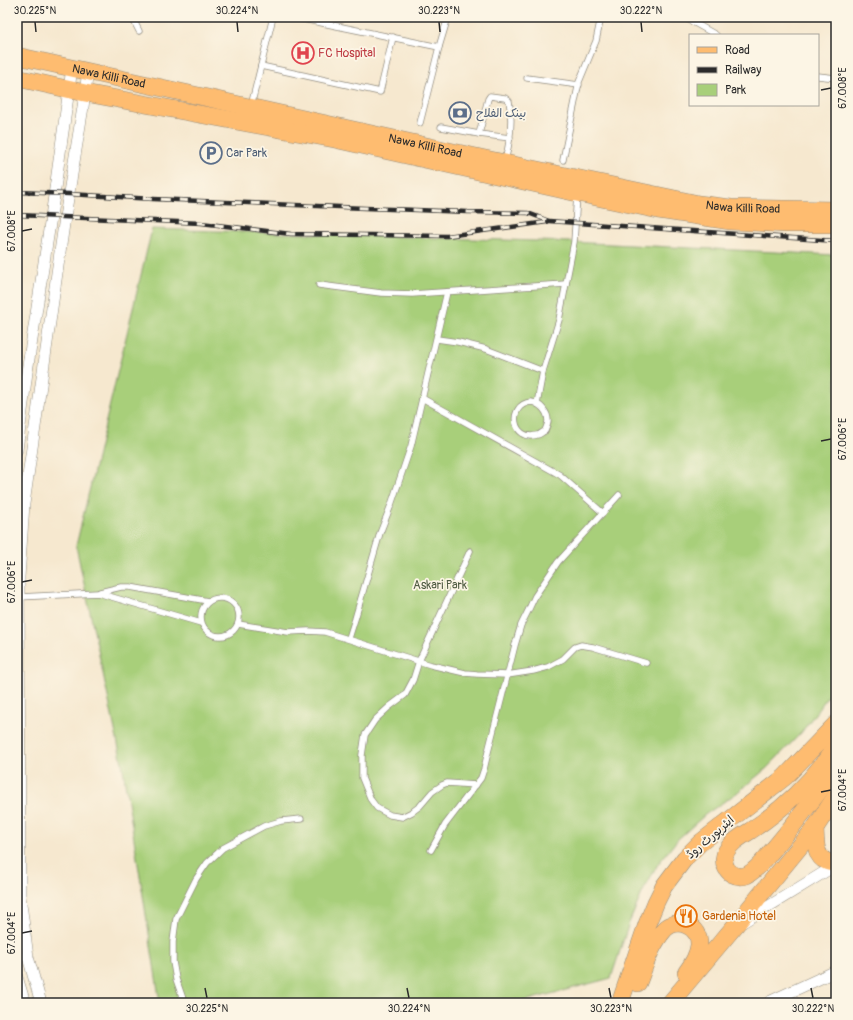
<svg xmlns="http://www.w3.org/2000/svg" width="853" height="1020" font-family="Pangolin,'Playpen Sans Arabic',sans-serif">
<style>
.green{fill:#a8cf7a;stroke:#6a7d52}
.lines{fill:none;stroke-linecap:round;stroke-linejoin:round}
.service-casing{stroke:#908a7d;stroke-width:7}
.minor-casing{stroke:#908a7d;stroke-width:12}
.primary-casing{stroke:#908a7d;stroke-width:18}
.service{stroke:#fff;stroke-width:5.5}
.minor{stroke:#fff;stroke-width:11}
.primary{stroke:#febc70;stroke-width:17}
.rail-casing{stroke:#2b2b2b;stroke-width:4.5}
.rail{stroke:#fcf5e5;stroke-width:3;stroke-dasharray:9;stroke-linecap:butt}
.ticks{fill:none;stroke:#2b2b2b;stroke-width:1.5}
.labels{text-anchor:middle;stroke-width:3.5;stroke-linejoin:round;paint-order:stroke}
.health-label{font-size:12px;fill:#be3a42;stroke:#fcf5e5;text-anchor:start}
.street-label{font-size:12px;fill:#2b2b2b;stroke:#fcf5e5}
.service-label{font-size:12px;fill:#4e5e75;stroke:#fcf5e5;text-anchor:start}
.park-label{font-size:12px;fill:#505c43;stroke:#fcf5e5}
.food-label{font-size:12px;fill:#c56008;stroke:#fcf5e5;text-anchor:start}
.neatline{fill:none;stroke:#2b2b2b;stroke-width:1.5}
.ticks-label{font-size:10px;text-anchor:middle;fill:#2b2b2b}
</style>
<rect width="100%" height="100%" fill="#fcf5e5"/>
<filter id="ink" filterUnits="userSpaceOnUse"><feTurbulence type="fractalNoise" baseFrequency=".025" numOctaves="2"/><feDisplacementMap in="SourceGraphic" scale="8" xChannelSelector="R" yChannelSelector="G"/><feConvolveMatrix kernelMatrix="1 2 1 2 8 2 1 2 1" color-interpolation-filters="sRGB"/></filter>
<filter id="wash" filterUnits="userSpaceOnUse"><feTurbulence type="fractalNoise" baseFrequency=".012" numOctaves="4" result="noise"/><feDisplacementMap in="SourceGraphic" scale="16" xChannelSelector="R" yChannelSelector="G"/><feGaussianBlur stdDeviation="0.9" result="paint"/><feColorMatrix in="noise" values="0 0 0 0 0 0 0 0 0 0 0 0 0 0 0 0 0 1.4 0 .05"/><feComposite in="paint" operator="in"/></filter>
<g filter="url(#wash)">
<rect width="100%" height="100%" fill="#f6e8cf"/>
<polygon class="green" points="152,229 569,242 836,255 836,685 801,733 767,768 738,792 706,814 678,839 658,864 643,891 629,923 611,978 517,1003 160,1003 122,763 76,546"/>
</g>
<g filter="url(#ink)">
<g class="lines">
<g class="service-casing">
<g id="service">
<polyline points="132,17 139,31"/>
<polyline points="293,17 439,47"/>
<polyline points="684,17 716,35"/>
<polyline points="695,23 699,17"/>
<polyline points="261,66 380,92 393,37"/>
<polyline points="818,76 836,78"/>
<polyline points="527,78 579,85"/>
<polyline points="251,106 273,17"/>
<polyline points="420,123 439,47 448,17"/>
<polyline points="441,127 479,134 510,138"/>
<path d="M479,134L488,99L490,96L505,98L509,101C513,120 510,142 505,161"/>
<polyline points="563,160 579,82 596,41 601,17"/>
<polyline points="319,285 381,293 412,294 566,284"/>
<polyline points="437,339 458,342 486,349 543,371"/>
<polyline points="422,398 560,475 603,513"/>
<path d="M531,402C540,403 548,412 548,421C548,424 546,428 545,431C542,432 540,435 537,435C513,442 506,405 531,402Z"/>
<polyline points="537,404 543,371 559,320 574,242 577,195"/>
<polyline points="470,551 419,661 413,680 405,695 389,707 375,720 365,735 362,755 362,778 371,800 377,808 390,815 402,817 412,812 420,806 432,792 442,785 447,783 476,785"/>
<polyline points="100,592 121,587 130,587 208,601"/>
<polyline points="19,597 98,593 201,623"/>
<circle cx="220" cy="617" r="19"/>
<polyline points="238,624 288,632 308,631 325,632 431,665 465,673 477,674 507,675 533,671 548,667 563,659 575,647 581,645 593,647 646,663"/>
<polyline points="349,638 355,619 380,533 391,505 411,446 447,292"/>
<polyline points="431,850 445,825 481,778 484,769 488,752 515,645 521,625 528,611 535,596 558,562 619,495"/>
<polyline points="186,1003 183,999 176,979 173,962 173,942 176,919 196,879 207,863 223,848 264,826 281,821 301,819"/>
</g>
</g>
<g class="minor-casing">
<g id="minor">
<polyline points="17,450 27,372 51,217 72,68"/>
<polyline points="743,922 836,865"/>
<polyline points="17,977 25,1003"/>
<polyline points="41,1003 28,957 20,896 19,577 24,504 65,217 83,107 88,71"/>
<polyline points="772,1003 771,1001 836,971"/>
</g>
</g>
<g class="primary-casing">
<g id="primary">
<path id="s1" d="M17,56L481,158L699,204L731,208L836,210"/>
<polyline points="17,78 85,93 334,139 577,193 658,210 730,221 786,224 836,224"/>
<path d="M836,746C814,779 784,809 750,831C740,837 725,846 724,859C724,865 727,871 732,874C736,876 742,877 747,875C757,870 764,860 771,852C794,825 815,797 836,768"/>
<path d="M815,828C816,839 814,856 826,861C829,863 833,863 836,863"/>
<path d="M638,983C645,965 651,945 664,930C677,916 700,926 699,945C698,955 692,965 686,973"/>
<polyline points="620,1003 647,924 656,902 664,886 685,858 700,843 785,777 836,724"/>
<polyline points="670,1003 734,927 815,828 836,796"/>
</g>
</g>
<use href="#service" class="service"/>
<use href="#minor" class="minor"/>
<use href="#primary" class="primary"/>
<g class="rail-casing">
<g id="rail">
<polyline points="17,192 69,194 153,199 340,207 468,212 528,213 549,221 836,241"/>
<polyline points="17,215 201,223 291,234 447,236 547,222"/>
</g>
</g>
<use href="#rail" class="rail"/>
</g>
</g>
<path class="ticks" d="M35,22L36,32M237,22L238,32M439,22L440,32M641,22L642,32M821,90L831,88M22,231L32,229M821,441L831,439M22,582L32,580M821,792L831,790M22,933L32,931M205,988L207,998M407,988L409,998M609,988L611,998M811,988L813,998"/>
<defs>
<g id="hospital-ring" transform="scale(1.15)"><circle r="9.5" fill="#fcf5e5" stroke="#e0444e" stroke-width="1.5"/><path d="M-5-5h3v3.5h4V-5h3V5h-3V1.5h-4V5h-3Z" fill="#e0444e"/></g>
<g id="bank-ring" transform="scale(1.15)"><circle r="9.5" fill="#fcf5e5" stroke="#5c6f8a" stroke-width="1.5"/><path d="M-6-4H6V4H-6ZM0-2.3a2.3 2.3 0 1 0 0 4.6a2.3 2.3 0 1 0 0-4.6Z" fill="#5c6f8a"/></g>
<g id="parking-ring" transform="scale(1.15)"><circle r="9.5" fill="#fcf5e5" stroke="#5c6f8a" stroke-width="1.5"/><path d="M-3.5-5.5H1a3.5 3.5 0 0 1 0 7H-1V5.5H-3.5ZM-1-3.4V-.6H.8a1.4 1.4 0 0 0 0-2.8Z" fill="#5c6f8a"/></g>
<g id="restaurant-ring" transform="scale(1.15)"><circle r="9.5" fill="#fcf5e5" stroke="#e8710a" stroke-width="1.5"/><path d="M-5-6h1v4h1v-4h1v4h1v-4h1v5L-1.5 .5V6h-2V.5L-5-1ZM5-6V6H3V1.5H1.5Q1.5-4 5-6Z" fill="#e8710a"/></g>
</defs>
<g fill-rule="evenodd">
<use href="#hospital-ring" x="303" y="53"/>
<use href="#bank-ring" x="460" y="113"/>
<use href="#parking-ring" x="211" y="153"/>
<use href="#restaurant-ring" x="686" y="916"/>
</g>
<g class="labels">
<g class="health-label">
<text x="318" y="57">FC Hospital</text>
</g>
<g class="street-label">
<text dy="4" stroke="none"><textPath href="#s1" startOffset="94">Nawa Killi Road</textPath></text>
<text dy="4" stroke="none"><textPath href="#s1" startOffset="418">Nawa Killi Road</textPath></text>
<text dy="4" stroke="none"><textPath href="#s1" startOffset="742">Nawa Killi Road</textPath></text>
<text transform="translate(710 837) rotate(-41)" y="4">ایئرپورٹ روڈ</text>
</g>
<g class="service-label">
<text x="476" y="117">بینک الفلاح</text>
<text x="226" y="157">Car Park</text>
</g>
<g class="park-label">
<text x="440" y="589">Askari Park</text>
</g>
<g class="food-label">
<text x="702" y="920">Gardenia Hotel</text>
</g>
</g>
<rect width="853" height="1020" fill="none" stroke="#fcf5e5" stroke-width="44"/>
<rect x="689" y="34" width="130" height="72" fill="#fcf5e5" stroke="#a8a49b"/>
<rect x="697" y="47" width="20" height="6" fill="#febc70" stroke="#a8a49b"/>
<text x="725" y="54" font-size="12" fill="#2b2b2b">Road</text>
<rect x="697" y="67" width="20" height="6" fill="#2b2b2b" stroke="#a8a49b"/>
<text x="725" y="74" font-size="12" fill="#2b2b2b">Railway</text>
<rect x="697" y="84" width="20" height="12" fill="#a8cf7a" stroke="#a8a49b"/>
<text x="725" y="94" font-size="12" fill="#2b2b2b">Park</text>
<rect x="22" y="22" width="809" height="976" class="neatline"/>
<g class="ticks-label">
<text x="35" y="14">30.225°N</text>
<text x="237" y="14">30.224°N</text>
<text x="439" y="14">30.223°N</text>
<text x="641" y="14">30.222°N</text>
<text transform="translate(842 88) rotate(-90)" y="4">67.008°E</text>
<text transform="translate(11 231) rotate(-90)" y="4">67.008°E</text>
<text transform="translate(842 439) rotate(-90)" y="4">67.006°E</text>
<text transform="translate(11 582) rotate(-90)" y="4">67.006°E</text>
<text transform="translate(842 790) rotate(-90)" y="4">67.004°E</text>
<text transform="translate(11 933) rotate(-90)" y="4">67.004°E</text>
<text x="207" y="1012">30.225°N</text>
<text x="409" y="1012">30.224°N</text>
<text x="611" y="1012">30.223°N</text>
<text x="813" y="1012">30.222°N</text>
</g>
</svg>
